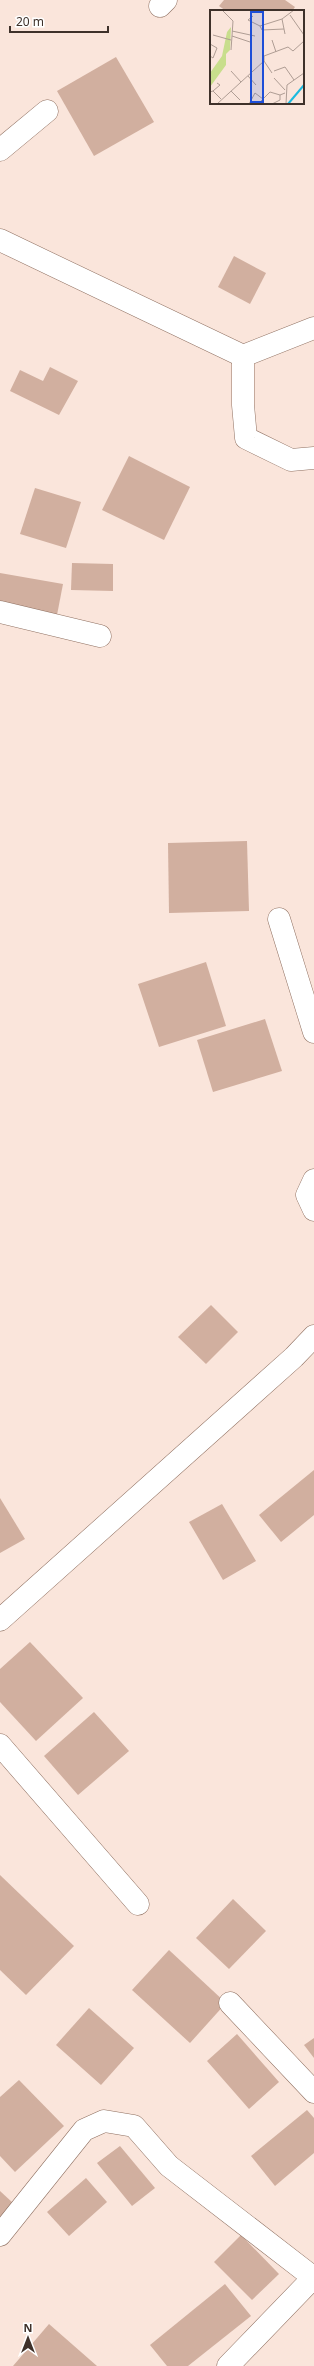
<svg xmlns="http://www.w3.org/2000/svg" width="314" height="2366" font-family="'Noto Sans',sans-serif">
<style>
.building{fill:#d1af9f}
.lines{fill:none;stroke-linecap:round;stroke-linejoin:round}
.minor-casing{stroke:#8f7061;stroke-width:23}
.minor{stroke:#fff;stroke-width:22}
.inset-river{fill:none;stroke:#1bbadf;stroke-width:2}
.inset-road{fill:none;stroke:#af9d94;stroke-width:1}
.view{fill:#1d4ed8;fill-opacity:0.15;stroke:#1d4ed8;stroke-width:2}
.inset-edge{fill:none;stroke:#3e312a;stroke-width:2}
</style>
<rect width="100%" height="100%" fill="#fae5db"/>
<g class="building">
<polygon points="224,0 285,0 295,7 292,11 226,11 219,6"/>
<polygon points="116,57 154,122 94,156 57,91"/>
<polygon points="234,256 266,273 250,304 218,287"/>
<polygon points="50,367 78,381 59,415 10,391 20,370 43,381"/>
<polygon points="129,456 190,487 164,540 102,510"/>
<polygon points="35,488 81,502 66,548 20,534"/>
<polygon points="72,563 113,564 113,591 71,590"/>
<polygon points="0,573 63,584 57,615 0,604"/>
<polygon points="247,841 249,911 169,913 168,843"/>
<polygon points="206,962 226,1026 159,1047 138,984"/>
<polygon points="265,1019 282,1071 213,1092 197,1040"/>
<polygon points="211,1305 238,1332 206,1364 178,1337"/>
<polygon points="314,1470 314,1515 281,1542 259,1515"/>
<polygon points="0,1498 25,1539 0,1553"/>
<polygon points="222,1504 256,1561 223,1580 189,1522"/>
<polygon points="30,1642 83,1698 36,1741 0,1702 0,1669"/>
<polygon points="94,1712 129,1751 78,1795 44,1756"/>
<polygon points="0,1875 74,1946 26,1995 0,1970"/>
<polygon points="233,1899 266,1931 229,1969 196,1938"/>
<polygon points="169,1950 226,2003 190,2043 132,1990"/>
<polygon points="89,2008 134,2048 101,2085 56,2045"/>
<polygon points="237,2034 279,2082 249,2109 207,2061"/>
<polygon points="314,2038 314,2058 304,2045"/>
<polygon points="19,2080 64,2126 15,2172 0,2156 0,2097"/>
<polygon points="307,2110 314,2118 314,2153 275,2186 251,2156"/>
<polygon points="120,2146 155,2188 132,2206 97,2163"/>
<polygon points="86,2178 107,2202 69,2236 47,2212"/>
<polygon points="0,2191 13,2203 0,2217"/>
<polygon points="241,2235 279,2274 252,2300 214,2262"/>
<polygon points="225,2284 251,2316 188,2366 167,2366 150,2345"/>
<polygon points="49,2324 97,2366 13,2366"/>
</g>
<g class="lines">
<g class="minor-casing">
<g id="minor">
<polyline points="160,6 166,0"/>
<polyline points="0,150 47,111"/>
<polyline points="0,240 243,356 314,328"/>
<polyline points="243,356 243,405 246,438 291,460 314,458"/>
<polyline points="0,612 100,636"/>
<polyline points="279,919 314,1032"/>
<polyline points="314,1180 307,1195 314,1210"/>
<polyline points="0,1620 294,1357 314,1336"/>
<polyline points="0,1745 138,1904"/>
<polyline points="230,2003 314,2092"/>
<polyline points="0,2235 84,2130 104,2121 134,2126 169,2166 314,2278"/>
<polyline points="228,2366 314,2277"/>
</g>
</g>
<use href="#minor" class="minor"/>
</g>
<g transform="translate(210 10)">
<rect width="94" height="94" fill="#fae5db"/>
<path d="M21,17L20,40L16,44V55L0,77V63L12,46L17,22Z" fill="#c8de8c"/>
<path class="inset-river" d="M78,94L94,75"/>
<path class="inset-road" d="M12,0L23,11L22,26L40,32M80,5L94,25M43,6L38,10L50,16L72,9L75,24M72,9L84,0M50,16L52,20L74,19M22,21L45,26M3,25L21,30M62,30L66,42M0,34L7,38L3,48L0,46M21,40L22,26M54,51V46L78,37L83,41L94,31M54,51L62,63M21,61L31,72M64,61L75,57L84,70M38,66L46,75M64,68L75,80M3,81L10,75L7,73M21,81L30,90M0,82L3,81L11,89M7,94L54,51M39,94L45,83L53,89M48,94L60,82L70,85L75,83M62,94L70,90V85M76,94L77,75L94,63"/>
<path class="view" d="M41,2H53V92H41Z"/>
<rect width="94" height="94" class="inset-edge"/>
</g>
<g transform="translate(28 2338)" stroke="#ffffff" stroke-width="3" paint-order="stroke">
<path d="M0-3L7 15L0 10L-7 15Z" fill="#3e312a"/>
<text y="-6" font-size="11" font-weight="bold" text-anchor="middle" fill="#3e312a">N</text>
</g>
<path d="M10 26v6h98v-6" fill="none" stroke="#3e312a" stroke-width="2"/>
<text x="16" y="26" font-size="12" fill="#3e312a" stroke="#ffffff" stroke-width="3" paint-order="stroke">20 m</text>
</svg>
